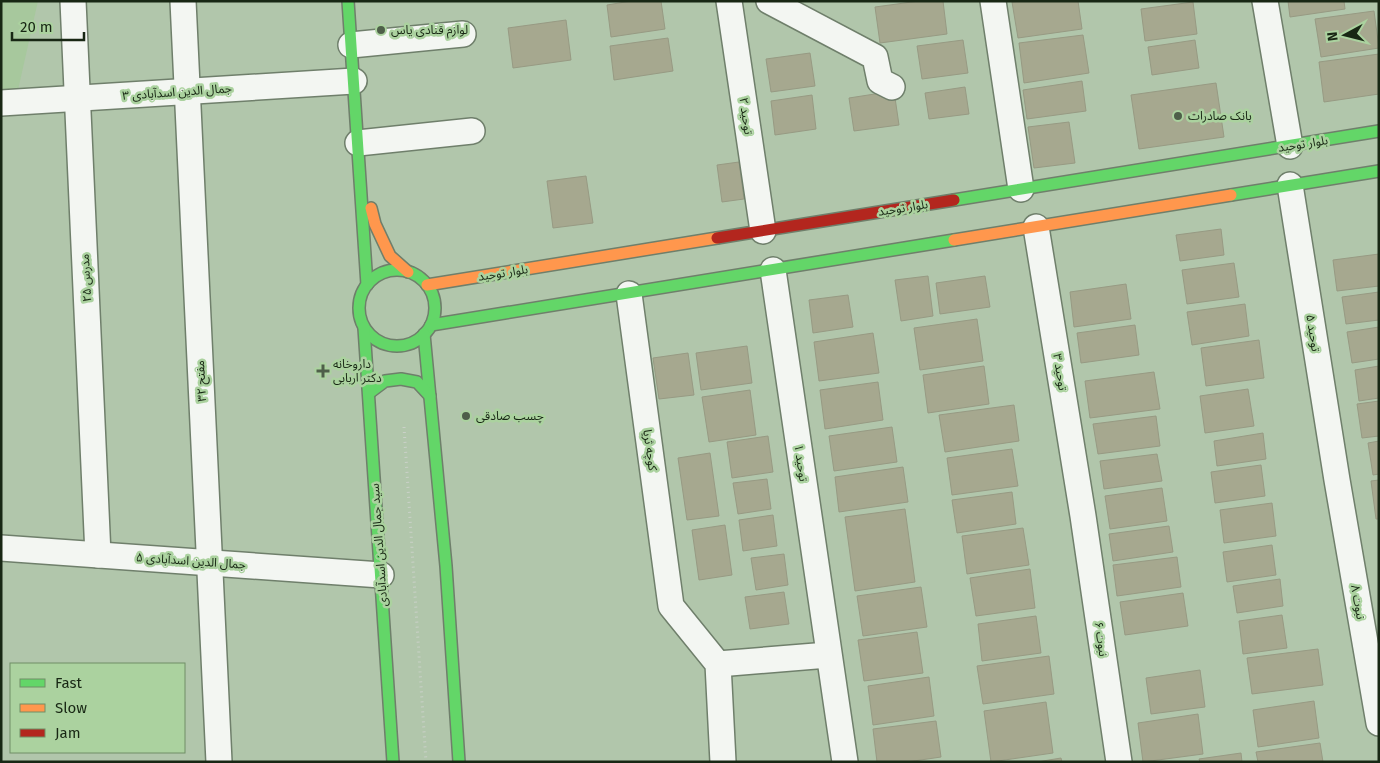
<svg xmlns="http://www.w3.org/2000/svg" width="1380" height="763" font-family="'Fira Sans','Noto Sans Arabic',sans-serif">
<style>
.built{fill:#a7c89d}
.building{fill:#a6a88f;stroke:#979a83}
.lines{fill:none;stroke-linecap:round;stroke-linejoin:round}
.street-casing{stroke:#6f7f6b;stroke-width:28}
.fast-casing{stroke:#6f7f6b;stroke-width:14}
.slow-casing{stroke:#6f7f6b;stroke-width:14}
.jam-casing{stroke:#6f7f6b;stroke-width:14}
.path{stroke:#cad1c8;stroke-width:3;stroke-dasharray:1 4;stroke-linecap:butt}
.street{stroke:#f3f6f2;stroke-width:25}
.fast{stroke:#63d668;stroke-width:11}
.slow{stroke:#ff974d;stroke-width:11}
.jam{stroke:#b3261e;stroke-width:11}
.poi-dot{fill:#4e5f49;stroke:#abd29f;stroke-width:2}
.labels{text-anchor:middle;stroke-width:5;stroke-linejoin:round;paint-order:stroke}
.poi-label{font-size:12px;fill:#182714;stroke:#abd29f;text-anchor:start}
.street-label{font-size:12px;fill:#182714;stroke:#abd29f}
</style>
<rect width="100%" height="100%" fill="#b1c6ab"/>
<polygon class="built" points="1,1 38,1 18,90 1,91"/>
<g class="building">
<polygon points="631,1 661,1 665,29 611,37 607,5"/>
<polygon points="919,1 943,1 947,34 880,43 875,7"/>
<polygon points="1020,1 1078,1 1082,29 1018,38 1012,2"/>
<polygon points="1288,1 1344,1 1345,9 1290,17"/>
<polygon points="1193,2 1197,34 1145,41 1141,9"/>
<polygon points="1374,11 1379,48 1321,57 1315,19"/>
<polygon points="566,20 571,60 513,68 508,28"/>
<polygon points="1083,35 1089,73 1024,83 1019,43"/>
<polygon points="668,38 673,71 614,80 610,46"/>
<polygon points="963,40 968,73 922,79 917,46"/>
<polygon points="1195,40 1199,68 1152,75 1148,47"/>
<polygon points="810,53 815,86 771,92 766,59"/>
<polygon points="1379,54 1379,94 1324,102 1319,62"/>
<polygon points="1082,81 1086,111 1027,119 1023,90"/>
<polygon points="1216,83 1224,137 1139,149 1131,95"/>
<polygon points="965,87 969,114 929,119 925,93"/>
<polygon points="894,91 899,125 854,131 849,98"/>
<polygon points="812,95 816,129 775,135 771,101"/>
<polygon points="1069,122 1075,163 1034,168 1028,127"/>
<polygon points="739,162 744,199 722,202 717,165"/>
<polygon points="586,176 593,223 553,228 547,181"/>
<polygon points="1221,229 1224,255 1180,261 1176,235"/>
<polygon points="1379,254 1379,286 1337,291 1333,260"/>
<polygon points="1234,263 1239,297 1187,304 1182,270"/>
<polygon points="928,276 933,316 901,321 895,280"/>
<polygon points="985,276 990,307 940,314 936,283"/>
<polygon points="1126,284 1131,319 1074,327 1070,292"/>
<polygon points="1379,292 1379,320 1346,324 1342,297"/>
<polygon points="848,295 853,327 813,333 809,300"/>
<polygon points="1245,304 1249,336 1192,345 1187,312"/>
<polygon points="977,319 983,361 920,370 914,328"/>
<polygon points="1135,325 1139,355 1081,363 1077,333"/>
<polygon points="1379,327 1379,359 1352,363 1347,332"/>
<polygon points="873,333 879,373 819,381 814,342"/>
<polygon points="1259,340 1264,378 1206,386 1201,348"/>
<polygon points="747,346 752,383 701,390 696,353"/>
<polygon points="688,353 694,395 659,399 653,358"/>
<polygon points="984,366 989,404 928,413 923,375"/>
<polygon points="1379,366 1379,398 1359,401 1355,370"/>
<polygon points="1154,372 1160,409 1090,418 1085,381"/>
<polygon points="878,382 883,420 825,429 820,390"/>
<polygon points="1248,389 1254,426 1205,433 1200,396"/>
<polygon points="750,390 756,435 709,442 702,397"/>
<polygon points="1379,401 1379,436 1362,438 1357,404"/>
<polygon points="1014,405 1019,441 945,452 939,415"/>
<polygon points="1156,416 1160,446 1098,454 1093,424"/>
<polygon points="892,427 897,462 834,471 829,436"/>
<polygon points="1263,433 1266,459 1217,466 1214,441"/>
<polygon points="768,436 773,472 732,478 727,442"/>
<polygon points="1379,441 1379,474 1373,475 1368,443"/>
<polygon points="1012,449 1018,486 952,495 947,458"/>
<polygon points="710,453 719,516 687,520 678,458"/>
<polygon points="1157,454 1162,481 1104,489 1100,461"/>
<polygon points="1261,465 1265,496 1215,503 1211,472"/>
<polygon points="903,467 908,502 839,512 835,477"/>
<polygon points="767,479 771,509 738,514 733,483"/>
<polygon points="1379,480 1379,519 1376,519 1371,481"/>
<polygon points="1162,488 1167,521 1110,529 1105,496"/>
<polygon points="1012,492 1016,524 957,533 952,500"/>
<polygon points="1272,503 1276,536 1224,543 1220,510"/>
<polygon points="905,509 915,582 855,591 845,517"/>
<polygon points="773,515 777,546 743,551 739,520"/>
<polygon points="725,525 732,575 699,580 692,530"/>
<polygon points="1169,526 1173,552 1113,561 1109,534"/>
<polygon points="1023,528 1029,565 967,574 962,536"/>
<polygon points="1272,545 1276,575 1227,582 1223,552"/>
<polygon points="784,554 788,585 756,590 751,558"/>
<polygon points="1177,557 1181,587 1117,596 1113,565"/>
<polygon points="1030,569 1035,608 976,616 970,578"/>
<polygon points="1280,579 1283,606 1237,613 1233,586"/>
<polygon points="921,587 927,627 863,636 857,596"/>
<polygon points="784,592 789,624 750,629 745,597"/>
<polygon points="1183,593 1188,626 1125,635 1120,602"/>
<polygon points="1282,615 1287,648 1243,654 1239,621"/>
<polygon points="1036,616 1041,653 982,661 978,624"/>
<polygon points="917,632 923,673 864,681 858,640"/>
<polygon points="1318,649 1323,685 1252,694 1247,658"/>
<polygon points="1049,656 1054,694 983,704 977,666"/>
<polygon points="1200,670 1205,707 1151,714 1146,678"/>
<polygon points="929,677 934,716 873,725 868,686"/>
<polygon points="1314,701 1319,738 1258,747 1253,710"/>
<polygon points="1046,702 1053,753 991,762 984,711"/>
<polygon points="1198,714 1203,754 1143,762 1138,723"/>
<polygon points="936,721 941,757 907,762 877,762 873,729"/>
<polygon points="1320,743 1323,762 1258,762 1256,752"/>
<polygon points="1241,753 1242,762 1200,762 1199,759"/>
<polygon points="1061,758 1062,762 1037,762"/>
</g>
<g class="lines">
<g class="street-casing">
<g id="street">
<polyline points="73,1 98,555"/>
<polyline points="183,1 219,762"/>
<polyline points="729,1 763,231"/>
<polyline points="769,1 875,57 880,81 892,87"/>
<polyline points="993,1 1021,189"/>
<polyline points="1265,1 1290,146"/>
<polyline points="351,45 463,34"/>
<polyline points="1,103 354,81"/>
<polyline points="358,143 472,131"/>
<polyline points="1290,185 1337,480 1379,723"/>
<polyline points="1036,227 1083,516 1119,762"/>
<polyline points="773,270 845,762"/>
<polyline points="629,294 671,606 718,664 723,762"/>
<polyline points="1,548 381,575"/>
<polyline points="718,664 828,655"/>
</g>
</g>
<g class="fast-casing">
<g id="fast">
<polyline points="348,1 367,285"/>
<polyline points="1231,195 1379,171"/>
<polyline points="954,200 1379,131"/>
<circle cx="397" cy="308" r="38"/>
<polyline points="431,325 954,240"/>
<polyline points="364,328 393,762"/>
<polyline points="424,334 446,566 459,762"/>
<polyline points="369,393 385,381 401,379 417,382 430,396"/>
</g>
</g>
<g class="slow-casing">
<g id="slow">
<polyline points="371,208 375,224 390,256 408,272"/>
<polyline points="954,240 1231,195"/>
<polyline points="427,285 717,238"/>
</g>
</g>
<g class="jam-casing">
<polyline id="jam" points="717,238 954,200"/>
</g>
<polyline class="path" points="404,427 426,762"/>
<use href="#street" class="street"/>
<use href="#fast" class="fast"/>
<use href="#slow" class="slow"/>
<use href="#jam" class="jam"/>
</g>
<g class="poi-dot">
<circle cx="381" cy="30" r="5"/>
<circle cx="1178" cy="116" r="5"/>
<path d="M320.5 363.5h5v5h5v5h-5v5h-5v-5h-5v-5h5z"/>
<circle cx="466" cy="416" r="5"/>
</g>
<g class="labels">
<g class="poi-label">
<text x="391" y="34">لوازم قنادی یاس</text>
<text x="1188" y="120">بانک صادرات</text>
<text x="333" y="368">داروخانه<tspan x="333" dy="14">دکتر اربابی</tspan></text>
<text x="476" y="420">چسب صادقی</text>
</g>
<g class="street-label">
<text transform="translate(177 92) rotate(-4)" y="4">جمال الدین اسدآبادی ۳</text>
<text transform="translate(746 116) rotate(82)" y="4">توحید ۲</text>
<text transform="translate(1303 144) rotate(-9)" y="4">بلوار توحید</text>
<text transform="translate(903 208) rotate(-9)" y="4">بلوار توحید</text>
<text transform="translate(503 273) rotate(-9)" y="4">بلوار توحید</text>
<text transform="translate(86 278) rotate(-93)" y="4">مدرس ۲۵</text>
<text transform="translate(1313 333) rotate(81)" y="4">توحید ۵</text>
<text transform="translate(1060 372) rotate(81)" y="4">توحید ۳</text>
<text transform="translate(201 381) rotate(-93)" y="4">مفتح ۳۲</text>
<text transform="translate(650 450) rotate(82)" y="4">کوچه ثریا</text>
<text transform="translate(801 463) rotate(82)" y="4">توحید ۱</text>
<text transform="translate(379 545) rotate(-94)" y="4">سید جمال الدین اسدآبادی</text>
<text transform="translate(191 561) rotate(4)" y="4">جمال الدین اسدآبادی ۵</text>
<text transform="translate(1358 602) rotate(80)" y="4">نبوت ۸</text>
<text transform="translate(1101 639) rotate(82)" y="4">نبوت ۶</text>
</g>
</g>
<rect width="1380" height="763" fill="none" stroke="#182714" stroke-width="5"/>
<rect x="10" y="663" width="175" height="90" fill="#abd29f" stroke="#708e67"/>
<rect x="20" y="679" width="25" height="8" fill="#63d668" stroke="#708e67"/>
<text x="55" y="688" font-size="15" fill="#182714">Fast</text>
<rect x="20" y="704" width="25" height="8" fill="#ff974d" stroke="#708e67"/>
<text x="55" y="713" font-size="15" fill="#182714">Slow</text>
<rect x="20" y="729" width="25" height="8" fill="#b3261e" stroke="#708e67"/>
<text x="55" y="738" font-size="15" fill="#182714">Jam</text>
<g transform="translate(1345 35) rotate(263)" stroke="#abd29f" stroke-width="4" paint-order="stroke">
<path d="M0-4L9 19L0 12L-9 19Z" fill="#182714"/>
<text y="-8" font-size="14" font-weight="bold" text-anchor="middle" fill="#182714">N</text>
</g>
<path d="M12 32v8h72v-8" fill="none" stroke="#182714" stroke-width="2.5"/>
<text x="20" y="32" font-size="15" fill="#182714" stroke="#abd29f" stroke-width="4" paint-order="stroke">20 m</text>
</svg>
